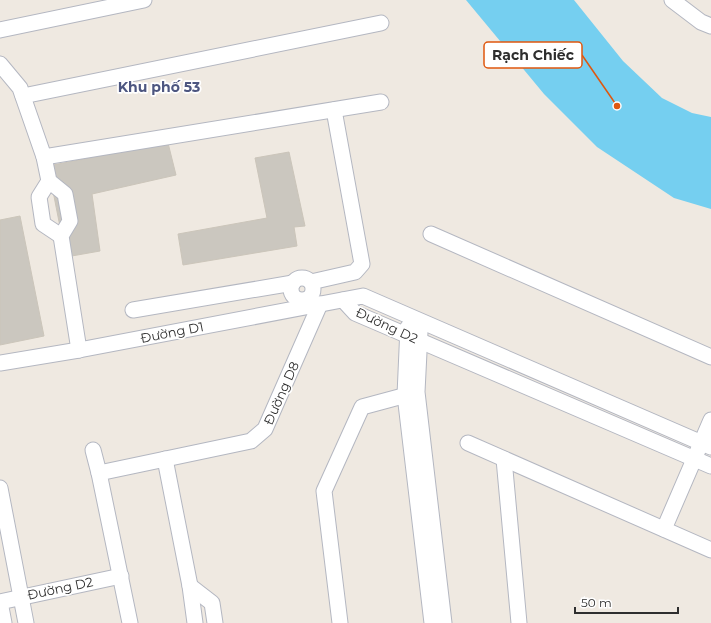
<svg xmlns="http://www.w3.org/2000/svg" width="711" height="623" font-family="Montserrat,sans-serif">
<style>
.water{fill:#75cff0}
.building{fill:#cbc7bf;stroke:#cbc5ba}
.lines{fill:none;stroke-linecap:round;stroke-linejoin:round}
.minor-casing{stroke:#b4b7c1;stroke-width:17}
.minor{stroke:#fff;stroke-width:15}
.labels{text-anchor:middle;stroke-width:3.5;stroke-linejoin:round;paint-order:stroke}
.street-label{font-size:13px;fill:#2e2e2e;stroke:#fff}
.neighbourhood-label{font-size:14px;font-weight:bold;fill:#4d5680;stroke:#fff}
.leader{fill:none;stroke:#df570e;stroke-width:1.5}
.callout-dot{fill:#df570e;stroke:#fff;stroke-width:1.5}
.callout{fill:#fff;stroke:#df570e;stroke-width:1.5}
.callout-label{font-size:14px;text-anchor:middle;font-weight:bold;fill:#2e2e2e}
</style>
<rect width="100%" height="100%" fill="#efe9e1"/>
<polygon class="water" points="466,0 574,0 623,61 662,98 692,113 711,117 711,209 674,198 597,147 544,94"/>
<g class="building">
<polygon points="168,143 176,175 92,194 100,251 66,257 48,166"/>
<polygon points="289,152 305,226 294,227 297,246 183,265 178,234 267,218 255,158"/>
<polygon points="20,216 44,336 0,345 0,220"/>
</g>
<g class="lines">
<g class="minor-casing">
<g id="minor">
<polyline points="672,0 701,22 711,26"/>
<polyline points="0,30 144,0"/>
<polyline points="0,64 20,88 44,157 49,181 65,194 70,221 61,236 79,350"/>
<polyline points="23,96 381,23"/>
<polyline points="44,157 381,102"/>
<polyline points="49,181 39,197 43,224 61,236"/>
<polyline points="431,234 711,357"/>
<circle cx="302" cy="289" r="11"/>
<polyline points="311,282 355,272 362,264 334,110"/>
<polyline points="343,300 355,313 711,466"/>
<polyline points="133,310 293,283"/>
<polyline points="408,327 405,395 432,623"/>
<polyline points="420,332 417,392 444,623"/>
<polyline points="0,363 79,350 363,296 711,447"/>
<polyline points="468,443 711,550"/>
<polyline points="93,450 99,473"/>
<polyline points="165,459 190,586 195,623"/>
<polyline points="504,459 519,623"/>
<polyline points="0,488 26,623"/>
<polyline points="664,529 711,420"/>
<polyline points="190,586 212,603 215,623"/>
<polyline points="4,623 0,602 121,576"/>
<polyline points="130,623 99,473 251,441 265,429 320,304"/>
<polyline points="340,623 324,491 362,407 414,393"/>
</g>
</g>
<use href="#minor" class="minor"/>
</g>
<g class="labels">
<g class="street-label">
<text transform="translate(387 325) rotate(25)" y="5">Đường D2</text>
<text transform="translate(172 332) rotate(-11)" y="5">Đường D1</text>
<text transform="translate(281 393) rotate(-66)" y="5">Đường D8</text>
<text transform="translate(60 588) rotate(-12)" y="5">Đường D2</text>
</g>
<g class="neighbourhood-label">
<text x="159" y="92">Khu phố 53</text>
</g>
</g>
<path class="leader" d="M617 106L582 55"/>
<circle class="callout-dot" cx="617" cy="106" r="4"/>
<rect class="callout" x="484" y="42" width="98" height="26" rx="4"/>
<g class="callout-label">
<text x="533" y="60">Rạch Chiếc</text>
</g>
<path d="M575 607v6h103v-6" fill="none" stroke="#2e2e2e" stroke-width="2"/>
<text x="581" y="607" font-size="12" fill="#2e2e2e" stroke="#ffffff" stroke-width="3" paint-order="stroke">50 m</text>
</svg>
